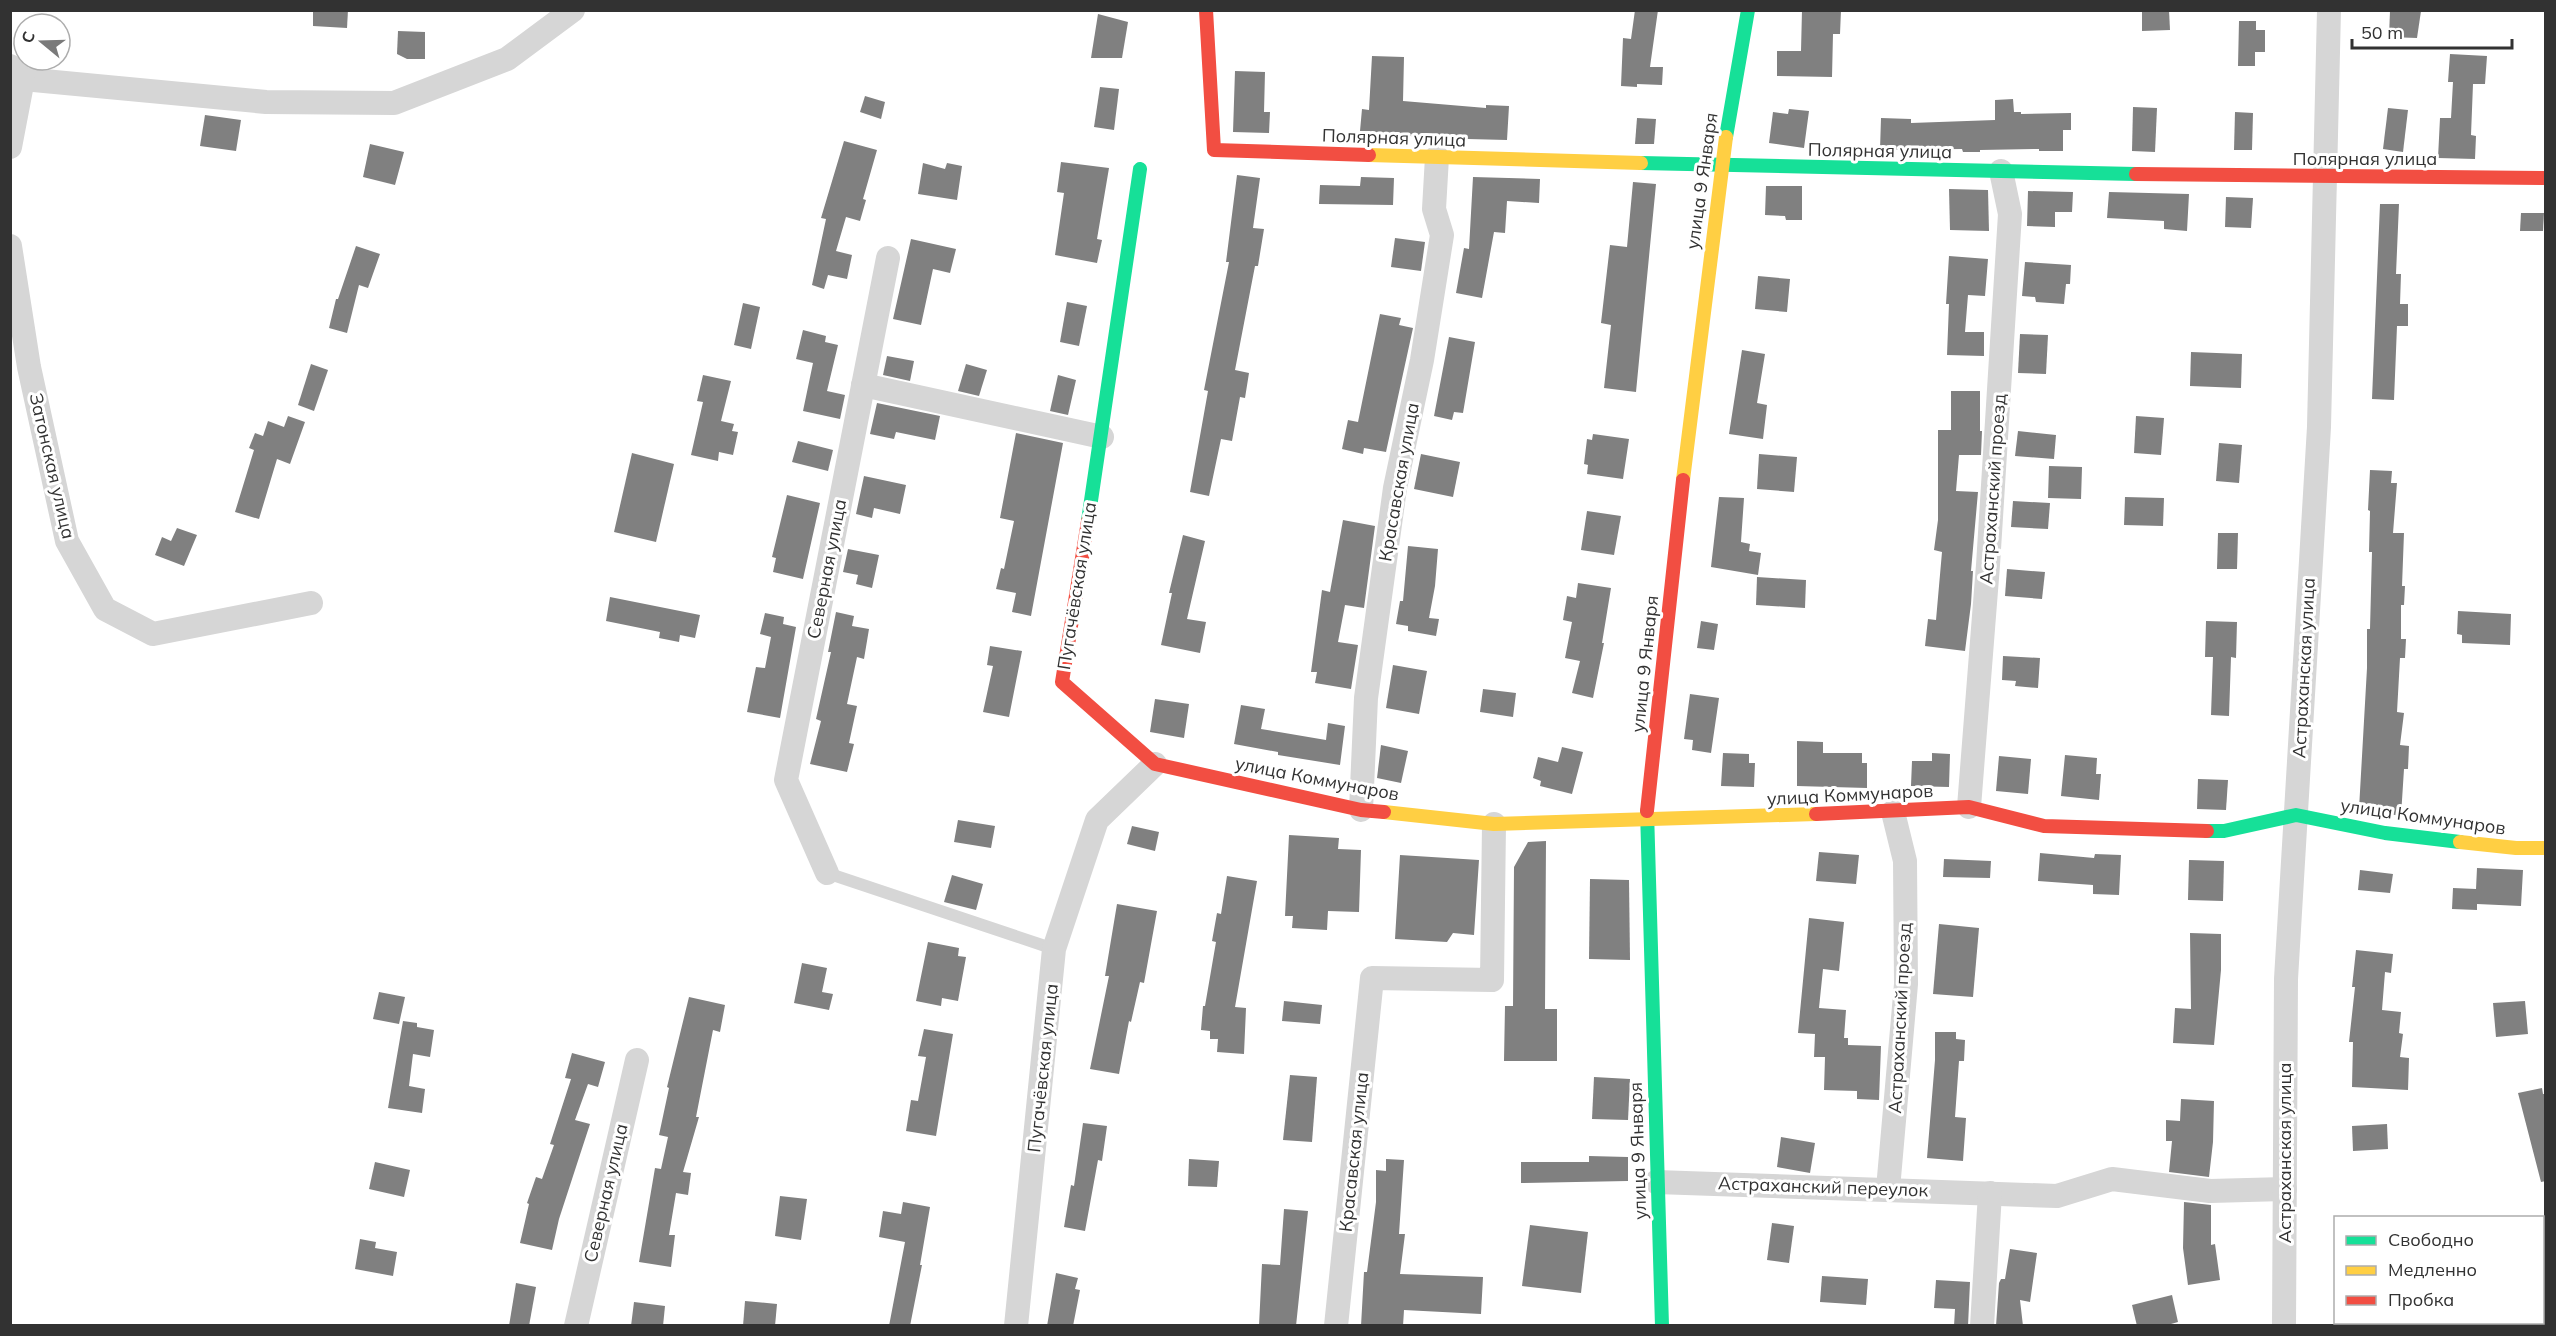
<svg xmlns="http://www.w3.org/2000/svg" width="2556" height="1336" font-family="Mulish,sans-serif">
<style>
.building{fill:#808080}
.lines{fill:none;stroke-linecap:round;stroke-linejoin:round}
.lane{stroke:#d6d6d6;stroke-width:12}
.street{stroke:#d6d6d6;stroke-width:24}
.fast{stroke:#16e098;stroke-width:14}
.slow{stroke:#ffcf43;stroke-width:14}
.jam{stroke:#f24e42;stroke-width:14}
.labels{text-anchor:middle;stroke-width:6;stroke-linejoin:round;paint-order:stroke}
.street-label{font-size:18px;fill:#323232;stroke:#fff}
</style>
<rect width="100%" height="100%" fill="#fff"/>
<g class="building">
<polygon points="313,10 348,10 347,28 313,26"/>
<polygon points="1635,10 1658,10 1650,67 1663,67 1662,85 1637,84 1637,87 1621,86 1623,38 1631,39"/>
<polygon points="1802,10 1841,10 1840,34 1833,34 1832,77 1777,76 1777,51 1801,51"/>
<polygon points="2142,10 2169,10 2170,30 2142,31"/>
<polygon points="2390,11 2421,11 2417,38 2389,37"/>
<polygon points="1098,14 1128,22 1122,58 1091,58"/>
<polygon points="2239,21 2256,21 2256,30 2265,30 2265,52 2255,52 2255,66 2238,66"/>
<polygon points="398,31 425,32 425,59 407,59 397,54"/>
<polygon points="2450,54 2487,56 2485,84 2473,84 2471,135 2476,136 2475,159 2438,158 2440,118 2451,118 2453,82 2448,82"/>
<polygon points="1372,56 1404,57 1403,101 1486,108 1486,105 1509,106 1507,140 1429,138 1360,131 1362,109 1369,110"/>
<polygon points="1235,71 1265,72 1264,112 1270,112 1269,133 1233,132"/>
<polygon points="1100,87 1119,89 1114,130 1094,127"/>
<polygon points="865,96 885,102 881,119 860,112"/>
<polygon points="2013,99 2014,112 2021,112 2021,114 2071,113 2071,130 2063,130 2063,151 2039,151 2039,149 1980,150 1980,152 1963,152 1962,149 1880,150 1881,118 1911,119 1911,123 1995,120 1995,100"/>
<polygon points="2133,107 2157,108 2155,152 2132,151"/>
<polygon points="2388,108 2408,110 2403,152 2383,149"/>
<polygon points="1789,109 1809,111 1804,148 1769,143 1773,112 1788,114"/>
<polygon points="2235,112 2253,113 2252,150 2234,150"/>
<polygon points="205,115 241,120 236,151 200,146"/>
<polygon points="1637,118 1656,119 1654,144 1635,144"/>
<polygon points="844,141 877,150 863,199 866,200 860,221 846,217 836,251 852,255 847,279 828,275 824,289 812,285 826,219 821,218"/>
<polygon points="370,144 404,152 395,185 363,177"/>
<polygon points="1061,162 1109,168 1097,239 1102,240 1097,263 1055,255 1064,193 1057,192"/>
<polygon points="923,163 945,169 947,163 962,166 957,200 918,194"/>
<polygon points="1237,175 1260,178 1253,228 1264,229 1258,266 1255,266 1235,370 1249,373 1245,398 1240,397 1232,441 1221,439 1209,496 1190,492 1208,391 1204,390 1229,262 1226,262"/>
<polygon points="1361,177 1394,178 1393,205 1319,204 1320,185 1360,186"/>
<polygon points="1473,177 1540,179 1539,203 1507,201 1505,233 1494,232 1482,298 1456,293 1464,248 1469,249"/>
<polygon points="1633,182 1656,184 1636,392 1604,388 1611,325 1601,323 1610,245 1627,247"/>
<polygon points="1766,186 1802,186 1802,220 1786,220 1785,216 1765,215"/>
<polygon points="1949,189 1988,190 1989,231 1950,230"/>
<polygon points="2028,191 2073,192 2072,212 2055,212 2055,227 2027,226"/>
<polygon points="2109,192 2189,194 2187,231 2164,229 2164,221 2107,218"/>
<polygon points="2226,197 2253,198 2251,228 2225,227"/>
<polygon points="2380,204 2399,204 2396,274 2401,274 2400,304 2408,304 2408,326 2397,326 2394,400 2372,399"/>
<polygon points="2521,213 2544,213 2543,231 2520,231"/>
<polygon points="1395,238 1425,242 1421,271 1391,267"/>
<polygon points="911,239 956,249 950,273 933,269 921,325 893,319"/>
<polygon points="356,246 380,254 368,288 359,285 347,333 329,328 336,299 338,299"/>
<polygon points="1949,256 1988,259 1985,296 1968,295 1965,332 1984,332 1984,356 1947,355 1949,304 1946,304"/>
<polygon points="2025,262 2071,265 2070,284 2066,284 2064,304 2036,302 2035,297 2022,296"/>
<polygon points="1758,276 1790,279 1787,312 1755,309"/>
<polygon points="1067,302 1087,306 1079,346 1060,342"/>
<polygon points="743,303 760,307 751,349 734,345"/>
<polygon points="1380,314 1401,318 1399,325 1413,328 1386,452 1364,448 1363,454 1342,449 1348,420 1358,422"/>
<polygon points="803,330 826,336 825,342 838,345 827,391 845,395 840,419 803,411 813,363 796,359"/>
<polygon points="2020,334 2048,335 2046,374 2018,373"/>
<polygon points="1449,337 1475,342 1463,413 1454,412 1452,420 1434,416"/>
<polygon points="1742,350 1765,354 1757,403 1767,405 1763,439 1729,434"/>
<polygon points="2191,352 2242,354 2241,388 2190,386"/>
<polygon points="887,356 914,361 910,381 883,375"/>
<polygon points="311,364 328,370 314,411 298,405"/>
<polygon points="966,364 987,370 979,396 958,391"/>
<polygon points="703,375 731,381 721,421 734,424 732,431 738,432 733,455 719,452 718,461 691,455 703,402 697,401"/>
<polygon points="1058,375 1076,380 1068,415 1050,411"/>
<polygon points="1951,391 1980,391 1980,431 1982,431 1981,455 1959,455 1956,491 1978,492 1971,571 1973,571 1971,604 1965,651 1925,646 1928,619 1936,620 1942,552 1934,550 1938,520 1938,430 1951,430"/>
<polygon points="877,403 940,416 935,440 896,432 894,439 870,434"/>
<polygon points="288,416 305,422 290,464 277,459 259,519 235,512 254,450 249,448 255,433 263,436 268,421 284,427"/>
<polygon points="2136,416 2164,418 2161,455 2134,453"/>
<polygon points="2018,431 2056,435 2054,459 2015,456"/>
<polygon points="1016,433 1063,443 1031,616 1012,612 1016,593 996,589 1001,568 1004,569 1014,521 1000,518"/>
<polygon points="1593,434 1629,439 1623,479 1587,474 1588,465 1584,464 1587,439 1592,440"/>
<polygon points="798,441 833,450 828,471 792,462"/>
<polygon points="2219,443 2242,445 2239,483 2216,481"/>
<polygon points="632,453 674,464 656,542 614,532"/>
<polygon points="1421,454 1460,462 1453,497 1414,489"/>
<polygon points="1759,454 1797,457 1794,492 1757,489"/>
<polygon points="2049,466 2082,467 2081,499 2048,498"/>
<polygon points="2370,470 2392,471 2391,483 2397,483 2393,533 2404,533 2402,586 2405,586 2404,605 2401,605 2401,639 2406,639 2405,658 2400,658 2397,712 2404,713 2400,745 2409,746 2408,769 2404,769 2401,816 2359,809 2367,668 2367,629 2370,629 2372,552 2369,552 2370,511 2368,510"/>
<polygon points="864,476 906,485 900,514 874,508 872,518 856,514"/>
<polygon points="787,495 820,503 803,579 773,572 776,558 772,557"/>
<polygon points="1719,497 1744,498 1741,542 1750,544 1749,551 1761,553 1758,575 1711,567"/>
<polygon points="2125,497 2164,498 2163,526 2124,525"/>
<polygon points="2013,501 2050,503 2048,529 2011,527"/>
<polygon points="1587,511 1621,516 1614,555 1581,550"/>
<polygon points="1343,520 1375,526 1364,608 1345,605 1338,642 1358,645 1351,689 1315,683 1317,672 1311,672 1322,590 1330,592"/>
<polygon points="177,528 197,535 184,566 155,555 162,537 171,541"/>
<polygon points="2218,533 2238,533 2237,569 2217,569"/>
<polygon points="1183,535 1205,541 1187,619 1206,622 1200,653 1161,645 1172,593 1169,593"/>
<polygon points="1408,546 1438,549 1435,586 1429,618 1439,619 1436,636 1408,631 1408,626 1396,624 1400,601 1403,601"/>
<polygon points="848,549 879,555 872,588 856,584 858,575 843,572"/>
<polygon points="2007,569 2045,572 2042,599 2005,596"/>
<polygon points="1757,577 1806,580 1805,608 1756,605"/>
<polygon points="1578,583 1611,588 1602,643 1604,643 1593,698 1572,693 1580,661 1565,658 1572,622 1563,620 1567,596 1576,598"/>
<polygon points="610,597 700,615 695,638 680,635 679,642 659,638 660,632 606,621"/>
<polygon points="2458,611 2511,614 2510,645 2462,643 2462,635 2457,634"/>
<polygon points="836,612 854,616 852,626 869,629 864,659 857,657 847,704 857,706 849,743 854,744 847,772 810,764 821,721 816,719 831,652 828,652"/>
<polygon points="765,613 784,617 783,624 796,627 780,718 747,712 756,667 765,668 771,637 760,634"/>
<polygon points="1701,621 1718,624 1714,650 1697,648"/>
<polygon points="2206,621 2237,622 2236,658 2231,657 2229,716 2211,715 2213,657 2205,657"/>
<polygon points="990,646 1022,651 1009,717 983,712 993,666 987,665"/>
<polygon points="2003,656 2040,658 2038,688 2015,686 2016,681 2002,680"/>
<polygon points="1393,665 1427,671 1419,714 1386,708"/>
<polygon points="1483,689 1516,693 1513,717 1480,712"/>
<polygon points="1690,694 1719,698 1711,753 1692,750 1693,740 1684,739"/>
<polygon points="1155,699 1189,704 1184,738 1150,732"/>
<polygon points="1241,705 1265,709 1261,729 1326,740 1328,723 1345,726 1340,765 1278,755 1278,752 1234,744"/>
<polygon points="1797,741 1823,742 1823,753 1862,753 1862,763 1867,763 1867,788 1797,786"/>
<polygon points="1381,745 1408,751 1401,783 1377,778"/>
<polygon points="1562,747 1583,752 1572,794 1540,786 1541,781 1533,778 1538,757 1558,762"/>
<polygon points="1723,753 1749,754 1749,763 1755,763 1754,787 1721,786"/>
<polygon points="1932,753 1950,754 1949,787 1911,786 1912,761 1932,761"/>
<polygon points="2065,755 2097,758 2096,774 2101,774 2099,800 2061,796"/>
<polygon points="1999,756 2031,759 2028,794 1996,791"/>
<polygon points="2198,779 2228,780 2226,810 2197,809"/>
<polygon points="958,820 995,826 991,848 954,842"/>
<polygon points="1132,826 1159,832 1155,851 1127,844"/>
<polygon points="1289,835 1339,838 1338,849 1361,850 1359,912 1328,911 1327,930 1292,928 1293,916 1285,916"/>
<polygon points="1546,841 1545,1009 1557,1009 1557,1061 1504,1061 1505,1006 1513,1006 1514,867 1528,842"/>
<polygon points="1819,852 1859,855 1856,884 1816,881"/>
<polygon points="2040,853 2094,858 2095,854 2121,855 2119,895 2093,894 2093,885 2038,881"/>
<polygon points="1400,855 1479,860 1474,935 1453,933 1447,942 1395,939"/>
<polygon points="1944,859 1991,861 1990,878 1943,877"/>
<polygon points="2189,860 2224,861 2223,901 2188,900"/>
<polygon points="2477,868 2523,870 2521,906 2477,904 2477,910 2452,909 2453,888 2476,889"/>
<polygon points="2360,870 2393,874 2390,893 2358,890"/>
<polygon points="952,875 983,884 976,910 944,902"/>
<polygon points="1227,876 1257,881 1235,1007 1246,1008 1244,1054 1217,1052 1218,1039 1210,1039 1210,1031 1201,1030 1203,1006 1205,1006 1216,942 1212,941 1217,913 1221,914"/>
<polygon points="1590,879 1629,880 1630,960 1589,959"/>
<polygon points="1117,904 1157,911 1144,983 1140,982 1131,1022 1129,1021 1119,1074 1090,1069 1109,976 1105,976"/>
<polygon points="1809,918 1844,922 1839,971 1823,969 1819,1008 1846,1010 1844,1038 1848,1038 1848,1045 1881,1046 1879,1100 1857,1099 1857,1091 1824,1090 1825,1057 1814,1057 1815,1034 1798,1033"/>
<polygon points="1939,924 1979,928 1973,997 1933,994"/>
<polygon points="2190,933 2221,934 2221,970 2214,1045 2173,1043 2175,1008 2191,1009"/>
<polygon points="928,942 959,948 958,956 966,957 958,1001 942,998 941,1006 916,1001"/>
<polygon points="2356,950 2393,954 2391,973 2385,972 2382,1010 2401,1012 2399,1033 2403,1034 2400,1057 2409,1058 2408,1090 2352,1087 2353,1042 2349,1042 2355,987 2352,987"/>
<polygon points="802,963 827,968 822,992 833,994 829,1010 794,1003"/>
<polygon points="379,992 405,997 399,1024 373,1019"/>
<polygon points="689,997 725,1005 720,1032 713,1030 696,1117 699,1117 683,1172 691,1173 688,1195 676,1193 669,1235 675,1235 671,1267 639,1262 655,1168 661,1169 668,1137 659,1135 669,1088 667,1087"/>
<polygon points="1284,1001 1322,1005 1320,1024 1282,1021"/>
<polygon points="2525,1001 2528,1034 2496,1037 2493,1003"/>
<polygon points="403,1021 417,1023 417,1027 434,1030 430,1057 413,1054 409,1086 425,1089 422,1113 388,1108"/>
<polygon points="924,1029 953,1034 936,1136 906,1131 911,1100 918,1101 926,1057 918,1056"/>
<polygon points="1935,1032 1956,1032 1956,1039 1965,1040 1964,1061 1959,1061 1955,1117 1966,1118 1963,1161 1927,1158 1935,1060"/>
<polygon points="572,1053 605,1062 598,1087 588,1084 575,1120 590,1124 559,1219 552,1250 520,1243 529,1204 527,1203 536,1177 542,1179 554,1145 550,1144 571,1079 565,1078"/>
<polygon points="1290,1075 1317,1077 1312,1142 1283,1140"/>
<polygon points="1594,1077 1630,1079 1628,1120 1592,1119"/>
<polygon points="2542,1088 2543,1094 2546,1094 2546,1181 2541,1182 2518,1093"/>
<polygon points="2181,1099 2214,1101 2213,1142 2209,1177 2169,1172 2172,1141 2166,1141 2166,1120 2180,1121"/>
<polygon points="1083,1123 1107,1126 1102,1161 1098,1160 1085,1231 1064,1227 1071,1185 1074,1186"/>
<polygon points="2387,1124 2388,1149 2353,1151 2352,1126"/>
<polygon points="1781,1137 1815,1143 1810,1173 1777,1167"/>
<polygon points="1589,1156 1628,1157 1628,1181 1521,1183 1521,1162 1589,1162"/>
<polygon points="1189,1159 1219,1161 1217,1187 1188,1186"/>
<polygon points="1386,1159 1404,1160 1399,1234 1405,1234 1400,1274 1483,1277 1481,1314 1404,1310 1403,1326 1361,1326 1364,1272 1367,1272 1376,1202 1376,1170 1386,1171"/>
<polygon points="375,1162 410,1170 404,1197 369,1189"/>
<polygon points="780,1196 807,1199 801,1240 775,1236"/>
<polygon points="903,1202 930,1207 920,1265 922,1265 910,1326 889,1326 905,1242 879,1237 883,1211 901,1214"/>
<polygon points="2184,1202 2211,1205 2211,1245 2215,1244 2220,1280 2188,1285 2183,1248"/>
<polygon points="1284,1209 1308,1211 1296,1326 1259,1326 1262,1264 1280,1265"/>
<polygon points="1772,1223 1794,1226 1789,1263 1767,1260"/>
<polygon points="1530,1225 1588,1232 1581,1293 1522,1286"/>
<polygon points="360,1239 376,1242 375,1248 397,1252 393,1276 355,1269"/>
<polygon points="2010,1249 2037,1253 2030,1302 2020,1300 2023,1326 1996,1326 1999,1283 2001,1279 2005,1279"/>
<polygon points="1056,1273 1078,1278 1075,1289 1080,1290 1073,1326 1047,1326"/>
<polygon points="1822,1276 1868,1279 1866,1305 1820,1302"/>
<polygon points="1936,1280 1970,1282 1968,1326 1954,1326 1955,1309 1934,1308"/>
<polygon points="516,1283 536,1287 529,1326 509,1326"/>
<polygon points="2172,1295 2178,1322 2164,1326 2137,1326 2132,1305"/>
<polygon points="745,1301 777,1304 775,1326 743,1326"/>
<polygon points="634,1302 665,1306 663,1326 631,1326"/>
</g>
<g class="lines">
<polyline class="lane" points="827,873 1054,949"/>
<g class="street">
<polyline points="10,66 23,79 266,102 394,103 507,59 573,10"/>
<polyline points="10,147 23,79"/>
<polyline points="10,246 29,367 67,541 105,609 153,634 311,603"/>
<polyline points="863,385 1102,437"/>
<polyline points="1969,807 1988,565 2010,214 2001,171"/>
<polyline points="1361,810 1366,698 1395,488 1422,360 1442,235 1434,209 1437,157"/>
<polyline points="827,873 786,780 888,258"/>
<polyline points="1656,1182 2057,1196 2112,1179 2210,1191 2285,1189"/>
<polyline points="1888,1189 1906,984 1905,861 1893,812"/>
<polyline points="576,1326 637,1060"/>
<polyline points="1016,1326 1054,949 1097,820 1155,764"/>
<polyline points="1336,1326 1372,978 1492,980 1494,824"/>
<polyline points="1982,1326 1990,1193"/>
<polyline points="2284,1326 2286,979 2319,427 2329,10"/>
</g>
<g class="fast">
<polyline points="1726,137 1748,10"/>
<polyline points="1641,163 2136,174"/>
<polyline points="1088,521 1140,169"/>
<polyline points="1647,811 1662,1326"/>
<polyline points="2207,831 2224,831 2296,815 2385,833 2460,842"/>
</g>
<g class="slow">
<polyline points="1369,155 1641,163"/>
<polyline points="1683,480 1726,137"/>
<polyline points="1384,812 1494,824 1816,814"/>
<polyline points="2460,842 2516,848 2546,848"/>
</g>
<g class="jam">
<polyline points="1206,10 1214,150 1369,155"/>
<polyline points="2136,174 2546,178"/>
<polyline points="1088,521 1062,682 1155,764 1361,810 1384,812"/>
<polyline points="1647,811 1683,480"/>
<polyline points="1816,814 1969,807 2044,826 2207,831"/>
</g>
</g>
<g class="labels">
<g class="street-label">
<text transform="translate(1394 138) rotate(2)" y="6">Полярная улица</text>
<text transform="translate(1880 151) rotate(1)" y="6">Полярная улица</text>
<text x="2365" y="165">Полярная улица</text>
<text transform="translate(1702 181) rotate(-82)" y="6">улица 9 Января</text>
<text transform="translate(52 466) rotate(77)" y="6">Затонская улица</text>
<text transform="translate(1399 482) rotate(-80)" y="6">Красавская улица</text>
<text transform="translate(1993 489) rotate(-86)" y="6">Астраханский проезд</text>
<text transform="translate(827 569) rotate(-79)" y="6">Северная улица</text>
<text transform="translate(1077 586) rotate(-81)" y="6">Пугачёвская улица</text>
<text transform="translate(1645 664) rotate(-84)" y="6">улица 9 Января</text>
<text transform="translate(2304 668) rotate(-87)" y="6">Астраханская улица</text>
<text transform="translate(1317 779) rotate(11)" y="6">улица Коммунаров</text>
<text transform="translate(1850 795) rotate(-3)" y="6">улица Коммунаров</text>
<text transform="translate(2423 817) rotate(8)" y="6">улица Коммунаров</text>
<text transform="translate(1900 1018) rotate(-87)" y="6">Астраханский проезд</text>
<text transform="translate(1043 1068) rotate(-84)" y="6">Пугачёвская улица</text>
<text transform="translate(1638 1151) rotate(-92)" y="6">улица 9 Января</text>
<text transform="translate(1354 1152) rotate(-84)" y="6">Красавская улица</text>
<text transform="translate(2285 1153) rotate(-90)" y="6">Астраханская улица</text>
<text transform="translate(1823 1187) rotate(2)" y="6">Астраханский переулок</text>
<text transform="translate(606 1193) rotate(-77)" y="6">Северная улица</text>
</g>
</g>
<rect width="2556" height="1336" fill="none" stroke="#323232" stroke-width="24"/>
<rect x="2334" y="1216" width="210" height="108" fill="#ffffff" stroke="#adadad" stroke-width="1.5"/>
<rect x="2346" y="1236" width="30" height="9" fill="#16e098" stroke="#adadad" stroke-width="1.5"/>
<text x="2388" y="1246" font-size="18" fill="#323232">Свободно</text>
<rect x="2346" y="1266" width="30" height="9" fill="#ffcf43" stroke="#adadad" stroke-width="1.5"/>
<text x="2388" y="1276" font-size="18" fill="#323232">Медленно</text>
<rect x="2346" y="1296" width="30" height="9" fill="#f24e42" stroke="#adadad" stroke-width="1.5"/>
<text x="2388" y="1306" font-size="18" fill="#323232">Пробка</text>
<g transform="translate(42 42) rotate(289)"><circle r="28" fill="#ffffff" stroke="#adadad" stroke-width="1.5"/>
<path d="M0-4.5L10 22L0 15L-10 22Z" fill="#7a7a7a"/>
<text y="-9" font-size="16" font-weight="bold" text-anchor="middle" fill="#323232">С</text>
</g>
<path d="M2352 39v9h160v-9" fill="none" stroke="#323232" stroke-width="3"/>
<text x="2361" y="39" font-size="18" fill="#323232" stroke="#ffffff" stroke-width="4.5" paint-order="stroke">50 m</text>
</svg>
